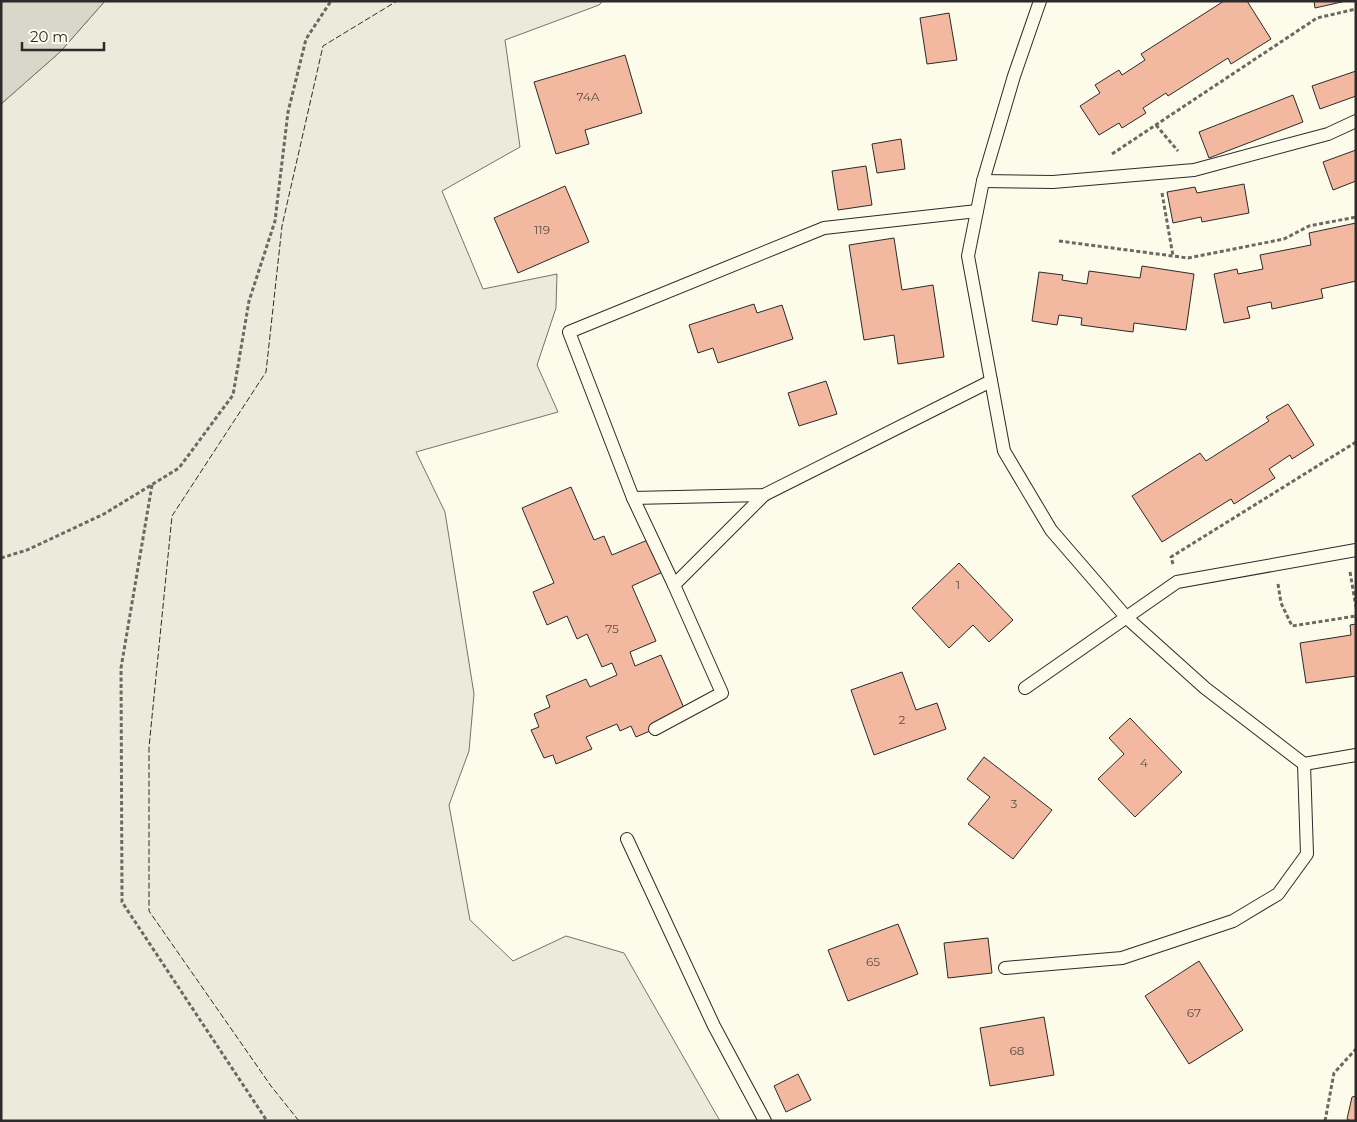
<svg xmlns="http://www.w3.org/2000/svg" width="1357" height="1122" font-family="Montserrat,sans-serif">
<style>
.green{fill:#ecebdb;stroke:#74746e}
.water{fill:#d8d7c9;stroke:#74746e}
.building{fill:#f2b8a0;stroke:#2b2b2b}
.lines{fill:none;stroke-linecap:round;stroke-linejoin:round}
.lane-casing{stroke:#2b2b2b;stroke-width:14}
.path{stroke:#6a6964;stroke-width:3;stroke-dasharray:4 2.5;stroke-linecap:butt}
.lane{stroke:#fdfbea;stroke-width:12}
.fence{stroke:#2b2b2b;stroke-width:1;stroke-dasharray:6 2.5;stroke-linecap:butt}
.labels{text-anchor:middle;stroke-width:4;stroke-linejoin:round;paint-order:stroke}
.number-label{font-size:12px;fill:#5d4e48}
</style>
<rect width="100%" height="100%" fill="#fdfbea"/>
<polygon class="green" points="105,1 603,1 599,5 505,40 520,147 442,191 483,289 557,274 556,308 537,365 558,412 416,452 445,512 474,694 469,751 449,805 470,920 513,961 566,936 624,953 720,1121 1,1121 1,104 60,52"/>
<polygon class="water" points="1,1 105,1 60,52 1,104"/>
<g class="building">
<polygon points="1224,1 1247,1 1271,39 1231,64 1228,58 1168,96 1166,93 1143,108 1146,113 1122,128 1119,123 1099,135 1080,106 1100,93 1095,85 1119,70 1122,75 1145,60 1141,54"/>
<polygon points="1314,1 1346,1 1315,8"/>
<polygon points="949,13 957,60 927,64 920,18"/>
<polygon points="625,55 642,113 585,130 589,144 556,154 534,82"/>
<polygon points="1356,71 1356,96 1320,109 1312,86"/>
<polygon points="1293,95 1303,122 1209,158 1199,132"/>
<polygon points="901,139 905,169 877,173 872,144"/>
<polygon points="1356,150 1356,181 1333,190 1323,162"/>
<polygon points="866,166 872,205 838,210 832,171"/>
<polygon points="1244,184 1249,213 1202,222 1201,217 1173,223 1167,192 1195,187 1197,193"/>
<polygon points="565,186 589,242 518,273 494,218"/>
<polygon points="1356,223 1356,281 1321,289 1323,298 1272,309 1271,302 1247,307 1250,318 1224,323 1214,274 1237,269 1238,274 1263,269 1260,255 1311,245 1309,233"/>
<polygon points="894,238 902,290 933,285 944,357 898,364 894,335 864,340 849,245"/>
<polygon points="1142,266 1194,274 1186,330 1134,323 1133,332 1081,325 1082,318 1059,315 1057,325 1032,321 1039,272 1063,275 1062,280 1087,284 1089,271 1140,278"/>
<polygon points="754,304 757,313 782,305 793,339 718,363 713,348 698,353 689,325"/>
<polygon points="826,381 837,414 799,426 788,393"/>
<polygon points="1288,404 1314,445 1292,459 1290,455 1269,469 1275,478 1234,504 1231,499 1162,542 1132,496 1200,453 1206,461 1269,421 1266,417"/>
<polygon points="571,487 594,540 604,536 612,555 650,539 665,571 632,586 656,641 630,652 635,666 661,655 687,715 636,737 631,726 620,731 617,724 586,737 592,749 556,764 553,755 544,758 531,730 539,727 534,714 550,707 546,696 586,679 590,687 617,675 612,663 602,667 587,634 577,639 567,616 547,625 533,592 554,583 522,508"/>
<polygon points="959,563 1013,620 989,642 973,625 949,648 912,608"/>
<polygon points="1356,624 1356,676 1306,683 1300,643 1351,635 1350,625"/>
<polygon points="902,672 916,710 937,703 946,729 874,755 851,690"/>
<polygon points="1130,718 1182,772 1135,817 1098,779 1124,754 1109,738"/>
<polygon points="984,757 1052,810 1013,859 968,824 990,797 967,779"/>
<polygon points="898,924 918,974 848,1001 828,950"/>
<polygon points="988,938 992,973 948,978 944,943"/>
<polygon points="1199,961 1243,1030 1189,1064 1145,996"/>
<polygon points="1044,1017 1054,1075 990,1086 980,1028"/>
<polygon points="798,1074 811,1100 786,1112 774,1086"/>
<polygon points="1356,1096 1356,1121 1351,1121 1347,1119 1352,1097"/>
</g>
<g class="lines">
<g class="lane-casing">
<g id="lane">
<polyline points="1040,1 1014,76 983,181 968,256 1004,451 1051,530 1127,618 1205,688 1304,764 1356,755"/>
<polyline points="983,181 1053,182 1194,170 1328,134 1356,121"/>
<polyline points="977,211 824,228 569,332 633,498 764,495 991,381"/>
<polyline points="633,498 674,585 764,495"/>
<polyline points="1025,688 1177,582 1356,550"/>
<polyline points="655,729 722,693 674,585"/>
<polyline points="627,839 714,1026 765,1121"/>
<polyline points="1005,968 1122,958 1233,921 1278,894 1307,854 1304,764"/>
</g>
</g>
<g class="path">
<polyline points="1156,125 1178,151"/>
<polyline points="1112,154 1317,18 1356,9"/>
<polyline points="1162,193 1173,256"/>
<polyline points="1059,241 1188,258 1284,239 1309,226 1356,217"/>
<polyline points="152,485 121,668 122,902 267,1121"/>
<polyline points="1,558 27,550 104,514 179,468 233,395 249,301 275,221 288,112 306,39 331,1"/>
<polyline points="1173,564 1171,557 1356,442"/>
<polyline points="1350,572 1356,607"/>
<polyline points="1278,584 1281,603 1292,626 1356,616"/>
<polyline points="1325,1121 1334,1073 1356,1049"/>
</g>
<use href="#lane" class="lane"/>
<polyline class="fence" points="299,1121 271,1086 149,911 149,747 172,516 266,372 282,226 323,46 397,1"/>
</g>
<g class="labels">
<g class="number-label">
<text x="588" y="101">74А</text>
<text x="542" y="234">119</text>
<text x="958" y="589">1</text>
<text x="612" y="633">75</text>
<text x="902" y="724">2</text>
<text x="1144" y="767">4</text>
<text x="1014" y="808">3</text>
<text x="873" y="966">65</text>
<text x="1194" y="1017">67</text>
<text x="1017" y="1055">68</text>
</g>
</g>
<rect width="1357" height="1122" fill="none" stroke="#2b2b2b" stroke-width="5"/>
<path d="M22 42v8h82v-8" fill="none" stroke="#2b2b2b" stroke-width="2.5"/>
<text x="30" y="42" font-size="15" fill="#2b2b2b" stroke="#fdfbea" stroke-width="4" paint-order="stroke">20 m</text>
</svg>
